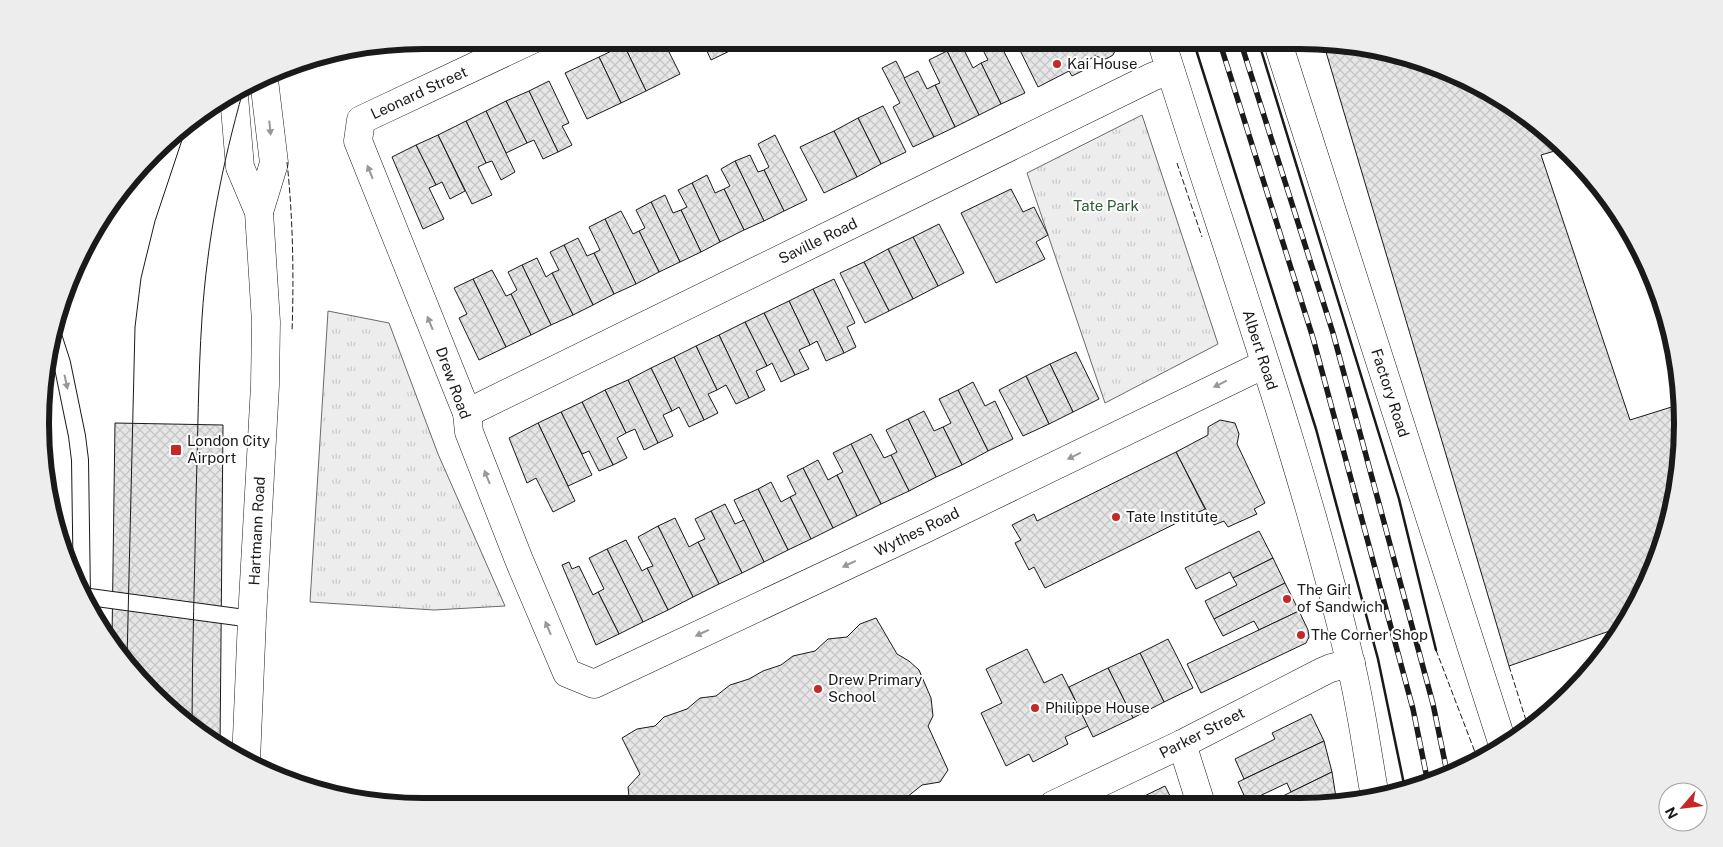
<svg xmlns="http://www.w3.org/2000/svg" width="1723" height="847" font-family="'Public Sans',sans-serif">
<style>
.park{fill:url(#park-tufts);stroke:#6a6a6a}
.building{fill:url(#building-cross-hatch);stroke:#1a1a1a}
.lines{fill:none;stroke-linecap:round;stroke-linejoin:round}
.lane-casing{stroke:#1a1a1a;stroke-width:18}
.street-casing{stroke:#1a1a1a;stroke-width:29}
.secondary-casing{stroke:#1a1a1a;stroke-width:29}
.primary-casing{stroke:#1a1a1a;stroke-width:29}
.lane{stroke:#fff;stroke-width:16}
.street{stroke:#fff;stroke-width:28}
.secondary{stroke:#fff;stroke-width:28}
.primary{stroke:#fff;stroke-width:28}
.tram{stroke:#1a1a1a;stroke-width:1}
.rail-casing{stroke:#1a1a1a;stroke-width:5.5}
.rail{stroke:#fff;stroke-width:4;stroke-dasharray:11;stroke-linecap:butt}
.fence{stroke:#1a1a1a;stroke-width:1;stroke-dasharray:6 2.5;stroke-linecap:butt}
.wall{stroke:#1a1a1a;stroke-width:2.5}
.oneway{fill:#989898}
.poi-dot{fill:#c62828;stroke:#fff;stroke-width:2}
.labels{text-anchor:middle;stroke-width:4;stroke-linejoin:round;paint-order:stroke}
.poi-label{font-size:15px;fill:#1a1a1a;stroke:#fff;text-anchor:start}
.street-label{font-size:15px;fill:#1a1a1a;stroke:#fff}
.park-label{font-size:15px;fill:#2b5a34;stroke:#fff}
.rim{fill:none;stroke:#1a1a1a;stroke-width:6}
</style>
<defs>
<pattern id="park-tufts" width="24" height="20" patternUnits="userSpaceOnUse" patternTransform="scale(1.25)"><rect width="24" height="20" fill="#ededed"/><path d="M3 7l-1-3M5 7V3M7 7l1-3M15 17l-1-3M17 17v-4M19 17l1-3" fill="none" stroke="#cbcbcb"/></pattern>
<pattern id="building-cross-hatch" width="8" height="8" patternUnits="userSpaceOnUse" patternTransform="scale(1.25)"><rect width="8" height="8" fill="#e6e6e6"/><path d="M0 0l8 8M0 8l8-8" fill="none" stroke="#c5c5c5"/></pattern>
</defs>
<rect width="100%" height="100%" fill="#fff"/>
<g class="park">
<polygon points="1142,115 1218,344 1105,403 1027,173"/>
<polygon points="328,311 389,323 438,454 505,606 434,610 310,602"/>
</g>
<g class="building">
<polygon points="633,40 663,40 680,74 646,91 624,45"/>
<polygon points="702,40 742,40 744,44 711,60"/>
<polygon points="978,40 998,40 1025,93 1001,104 981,63 988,60"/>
<polygon points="1015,40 1114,40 1116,49 1113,55 1106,59 1095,56 1087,61 1090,67 1072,76 1069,71 1038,87"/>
<polygon points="1323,42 1375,47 1447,69 1513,105 1565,148 1541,155 1630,420 1681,404 1683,424 1676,499 1654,571 1621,627 1509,666"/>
<polygon points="961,44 973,68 981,63 1001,104 979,115 947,51"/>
<polygon points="624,45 646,91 621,103 599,57"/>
<polygon points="947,51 979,115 955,127 935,85 940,83 929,60"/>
<polygon points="599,57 621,103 587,119 565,73"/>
<polygon points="896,61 934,137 913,147 893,107 900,103 882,68"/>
<polygon points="918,71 927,89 935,85 955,127 934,137 904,78"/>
<polygon points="549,81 569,123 562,126 572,145 558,152 529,91"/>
<polygon points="529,91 558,152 543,159 534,140 527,143 506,101"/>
<polygon points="506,101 527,143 506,153 486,111"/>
<polygon points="883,106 906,152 881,164 858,118"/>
<polygon points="486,111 515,172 501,180 492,161 486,163 466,121"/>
<polygon points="858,118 881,164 857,177 834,131"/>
<polygon points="466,121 486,163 478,167 492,195 472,204 438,135"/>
<polygon points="834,131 857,177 824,193 800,147"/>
<polygon points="438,135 465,191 450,199 442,182 436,185 416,145"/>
<polygon points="775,135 807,200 784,211 764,170 769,167 758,144"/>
<polygon points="416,145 436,185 429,188 444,219 423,229 392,157"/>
<polygon points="750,155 758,172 764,170 784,211 764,221 735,161"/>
<polygon points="735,161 764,221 744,230 724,189 730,186 721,169"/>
<polygon points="707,175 715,193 724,189 744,230 720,242 692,183"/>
<polygon points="692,183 720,242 701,252 681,210 687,207 678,190"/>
<polygon points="1011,189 1023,212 1034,207 1048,235 1036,242 1045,259 996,283 961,213"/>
<polygon points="665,195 673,213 681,210 701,252 680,262 651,202"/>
<polygon points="651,202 680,262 659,272 639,231 645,228 636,210"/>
<polygon points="621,211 633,234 639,231 659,272 636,284 605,219"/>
<polygon points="605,219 636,284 614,294 594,253 600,250 589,227"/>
<polygon points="939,224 964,273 938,286 913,237"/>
<polygon points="913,237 938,286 913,299 888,249"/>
<polygon points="578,238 587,256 594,253 614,294 593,305 564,245"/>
<polygon points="564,245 593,305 573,315 552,273 559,270 550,252"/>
<polygon points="888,249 913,299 889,311 864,262"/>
<polygon points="537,258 546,277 552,273 573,315 551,325 522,265"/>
<polygon points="864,262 889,311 865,323 840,273"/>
<polygon points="522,265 551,325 531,335 511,294 517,290 508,272"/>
<polygon points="492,270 506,296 511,294 531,335 506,347 473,279"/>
<polygon points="473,279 506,347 479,360 459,318 467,314 454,288"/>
<polygon points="834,279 855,323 847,327 856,347 844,353 813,289"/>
<polygon points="813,289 844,353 826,361 817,341 810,345 789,301"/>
<polygon points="789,301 810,345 799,350 809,369 795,375 764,313"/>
<polygon points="764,313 795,375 781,382 772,363 767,366 745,322"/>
<polygon points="745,322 767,366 756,371 765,390 749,398 719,335"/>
<polygon points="719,335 749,398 736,404 726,385 717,390 696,346"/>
<polygon points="696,346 717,390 708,394 718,413 704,420 674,357"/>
<polygon points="1076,352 1099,399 1073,412 1050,364"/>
<polygon points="674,357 704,420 689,427 679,407 672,411 651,368"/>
<polygon points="1050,364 1073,412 1049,424 1026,376"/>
<polygon points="651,368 672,411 663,415 673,436 658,443 628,380"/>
<polygon points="1026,376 1049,424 1023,436 999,390"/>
<polygon points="628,380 658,443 644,450 635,429 626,433 605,390"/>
<polygon points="973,382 985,406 995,401 1013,439 988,451 958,390"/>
<polygon points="605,390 626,433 617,438 627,458 613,465 582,402"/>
<polygon points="958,390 988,451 962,465 943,427 951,423 939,399"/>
<polygon points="582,402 613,465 599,471 589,451 582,454 561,412"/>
<polygon points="924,411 934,431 943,427 962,465 936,477 908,419"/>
<polygon points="561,412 592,475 568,486 538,423"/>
<polygon points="908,419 936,477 909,491 891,455 897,452 886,430"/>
<polygon points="1220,420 1235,423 1239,434 1237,444 1265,503 1254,509 1257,514 1228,527 1224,521 1214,525 1176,452 1208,435 1208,427"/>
<polygon points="115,423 223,425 220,747 210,742 153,695 112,639"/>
<polygon points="538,423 575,501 553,512 536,478 527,483 509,438"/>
<polygon points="871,434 884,458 891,455 909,491 881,504 851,444"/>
<polygon points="851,444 881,504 857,516 837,475 843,472 833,453"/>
<polygon points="1176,452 1205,509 1045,588 1034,567 1029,570 1015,543 1021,540 1012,525 1034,514 1037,521"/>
<polygon points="818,460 828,480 837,475 857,516 833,528 803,468"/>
<polygon points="803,468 833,528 811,539 790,497 796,494 787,476"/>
<polygon points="771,482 781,502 790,497 811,539 788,550 758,489"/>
<polygon points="758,489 788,550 764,562 734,500"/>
<polygon points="725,504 735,524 744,520 764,562 742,573 711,511"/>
<polygon points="711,511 742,573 719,584 698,542 705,539 695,519"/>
<polygon points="675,518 689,547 698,542 719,584 693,597 658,526"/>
<polygon points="658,526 693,597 668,610 647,568 653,566 638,537"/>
<polygon points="1259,531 1273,558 1233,578 1230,572 1196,589 1185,568"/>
<polygon points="626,540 642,571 647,568 668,610 643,622 607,549"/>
<polygon points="607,549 643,622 619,634 598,592 604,589 589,558"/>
<polygon points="1273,558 1285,583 1214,619 1205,601 1237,585 1233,578"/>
<polygon points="569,562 572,569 579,566 593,595 598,592 619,634 596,645 562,565"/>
<polygon points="1285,583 1299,611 1259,630 1254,621 1223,636 1214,619"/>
<polygon points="1299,611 1308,630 1309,637 1306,643 1201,693 1187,664"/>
<polygon points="876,618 897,654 909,661 919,670 931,698 933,716 928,726 948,770 940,782 922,785 907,797 887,797 880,805 630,806 628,787 640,774 622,738 637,729 655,726 664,717 687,709 700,698 716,696 730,685 749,679 763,671 781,665 793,656 815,651 828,639 847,637 860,624"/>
<polygon points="1168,639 1193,688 1164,702 1140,653"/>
<polygon points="1027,649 1044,683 1062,674 1088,726 1065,737 1068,744 1033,762 1029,754 1006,766 981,713 1002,703 986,669"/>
<polygon points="1140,653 1164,702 1133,718 1108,668"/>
<polygon points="1108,668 1133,718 1093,737 1069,687"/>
<polygon points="1311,714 1324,741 1244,779 1235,759 1275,739 1272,733"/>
<polygon points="1324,741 1332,772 1291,792 1287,783 1247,802 1238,782"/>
<polygon points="1332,772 1337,804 1267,804 1291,792"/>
<polygon points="1165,786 1174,804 1128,804"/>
</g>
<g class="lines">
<g class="lane-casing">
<g id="lane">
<polyline points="53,335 62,363 77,436 80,460 82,596"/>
<polyline points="82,596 252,619"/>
</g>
</g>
<g class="street-casing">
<g id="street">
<polyline points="531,40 361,120 358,141 467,413 469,432 519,560 567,673 594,684 922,530 1265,364"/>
<polyline points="234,96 240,167 259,212 266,322 265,385 252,619 246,761"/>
<polyline points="259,212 274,163 264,80"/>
<polyline points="467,413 1152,77 1170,70"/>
<polyline points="1182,744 1201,804"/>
<polyline points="1053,805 1182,744 1324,671 1331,668 1351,663"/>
</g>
</g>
<g class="secondary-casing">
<polyline id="secondary" points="1277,40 1503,745"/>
</g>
<g class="primary-casing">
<path id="primary" d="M1161,40C1225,246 1300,450 1350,661C1361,705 1367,752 1375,797"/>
</g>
<use href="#lane" class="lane"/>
<use href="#street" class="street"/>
<use href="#secondary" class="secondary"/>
<use href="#primary" class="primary"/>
<g class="tram">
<polyline points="127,660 135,327 141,278 155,221 188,122"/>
<path d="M192,728C192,650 195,573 196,496C198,437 198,378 202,318C207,241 222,165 243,91"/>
</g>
<g class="rail-casing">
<g id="rail">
<polyline points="1219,40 1313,338 1413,709 1428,783"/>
<polyline points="1240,40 1333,333 1433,704 1448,777"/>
</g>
</g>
<use href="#rail" class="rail"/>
<g class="fence">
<path d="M287,162C293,218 294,276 292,332"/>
<polyline points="1177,163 1202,237"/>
<polyline points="1436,650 1478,760"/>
<polyline points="1509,666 1529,730"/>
</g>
<g class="wall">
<polyline points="1193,40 1316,429 1378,659 1405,789"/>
<polyline points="1258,40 1399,499 1436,650"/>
</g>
</g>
<defs><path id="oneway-solid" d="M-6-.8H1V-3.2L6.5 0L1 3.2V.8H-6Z" transform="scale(1.25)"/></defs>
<g class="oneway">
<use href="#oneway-solid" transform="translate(270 128) rotate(84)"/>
<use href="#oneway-solid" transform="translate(370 172) rotate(-112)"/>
<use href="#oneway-solid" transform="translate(430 323) rotate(-112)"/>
<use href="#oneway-solid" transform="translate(66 382) rotate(78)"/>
<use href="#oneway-solid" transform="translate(1220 384) rotate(154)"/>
<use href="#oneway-solid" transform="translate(1074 456) rotate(154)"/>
<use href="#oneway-solid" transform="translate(487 477) rotate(-112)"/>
<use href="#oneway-solid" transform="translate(849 564) rotate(155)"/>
<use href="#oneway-solid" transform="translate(548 628) rotate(-113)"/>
<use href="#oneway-solid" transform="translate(702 633) rotate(155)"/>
</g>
<g class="poi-dot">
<circle cx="1057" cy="64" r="5"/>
<rect x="170" y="444" width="12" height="12" rx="2.5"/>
<circle cx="1116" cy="517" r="5"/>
<circle cx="1287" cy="599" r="5"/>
<circle cx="1301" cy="635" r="5"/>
<circle cx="818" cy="689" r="5"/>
<circle cx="1035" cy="708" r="5"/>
</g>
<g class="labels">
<g class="poi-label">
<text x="1067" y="69">Kai House</text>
<text x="187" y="446">London City<tspan x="187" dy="17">Airport</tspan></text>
<text x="1126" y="522">Tate Institute</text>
<text x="1297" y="595">The Girl<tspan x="1297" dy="17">of Sandwich</tspan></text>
<text x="1311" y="640">The Corner Shop</text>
<text x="828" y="685">Drew Primary<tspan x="828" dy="17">School</tspan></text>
<text x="1045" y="713">Philippe House</text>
</g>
<g class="street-label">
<text transform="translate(419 93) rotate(-25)" y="5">Leonard Street</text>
<text transform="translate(818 241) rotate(-26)" y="5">Saville Road</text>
<text transform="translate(1260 350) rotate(72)" y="5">Albert Road</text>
<text transform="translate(453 383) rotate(70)" y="5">Drew Road</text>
<text transform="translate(1390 393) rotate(72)" y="5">Factory Road</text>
<text transform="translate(257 531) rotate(-87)" y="5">Hartmann Road</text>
<text transform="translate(917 532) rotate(-26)" y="5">Wythes Road</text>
<text transform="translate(1202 733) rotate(-27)" y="5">Parker Street</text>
</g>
<g class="park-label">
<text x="1106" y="211">Tate Park</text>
</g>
</g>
<path d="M0 0H1723V847H0ZM423 49H1300A374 374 0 0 1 1674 423V424A374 374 0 0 1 1300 798H423A374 374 0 0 1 49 424V423A374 374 0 0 1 423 49Z" fill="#ededed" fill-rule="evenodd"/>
<path class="rim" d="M423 49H1300A374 374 0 0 1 1674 423V424A374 374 0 0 1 1300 798H423A374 374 0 0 1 49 424V423A374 374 0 0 1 423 49Z"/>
<g transform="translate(1683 807) rotate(242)"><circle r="24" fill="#ffffff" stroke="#a3a3a3"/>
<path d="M0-4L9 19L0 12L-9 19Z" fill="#c62828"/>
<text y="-8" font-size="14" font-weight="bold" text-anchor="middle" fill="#1a1a1a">N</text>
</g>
</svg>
